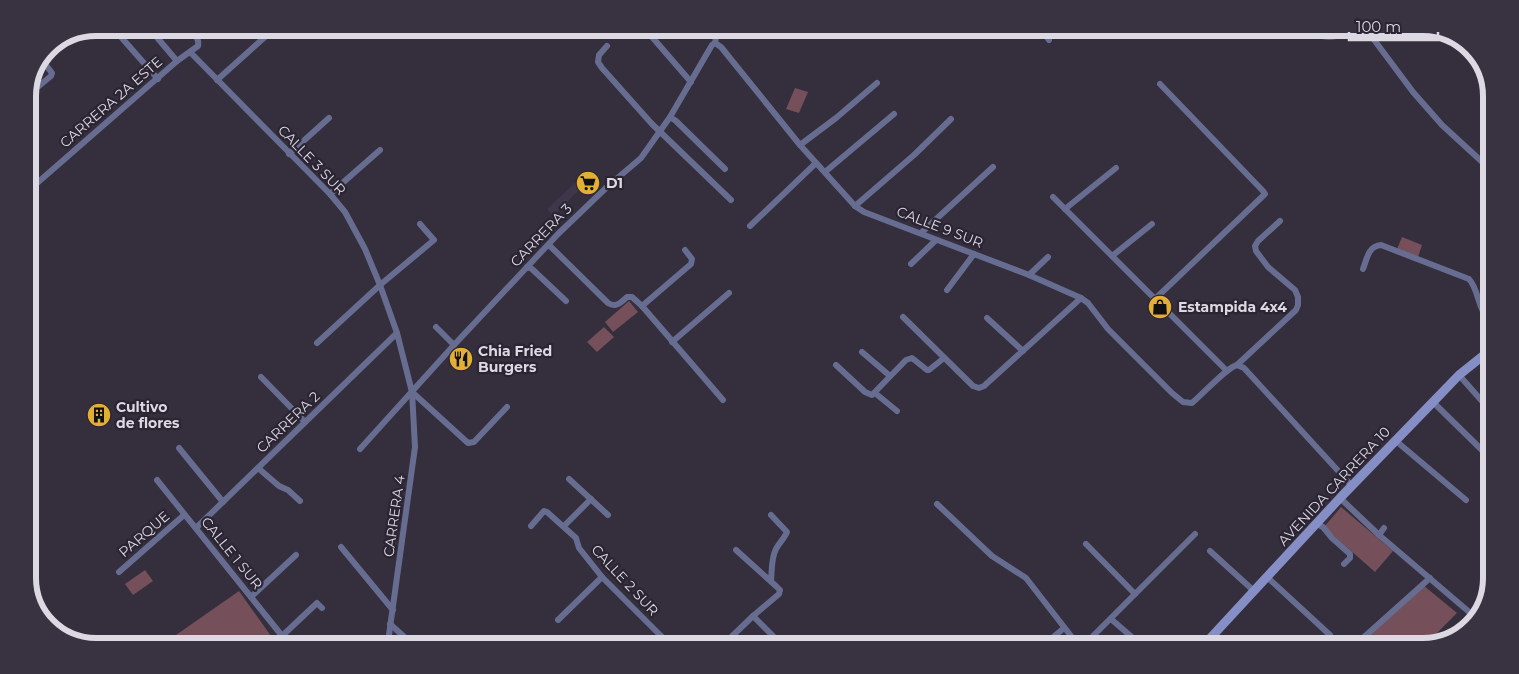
<svg xmlns="http://www.w3.org/2000/svg" width="1519" height="674" font-family="Montserrat,sans-serif">
<style>
.built{fill:#3f364b}
.green{fill:#754f5a}
.lines{fill:none;stroke-linecap:round;stroke-linejoin:round}
.street{stroke:#676d90;stroke-width:6}
.secondary{stroke:#858ec5;stroke-width:9}
.labels{text-anchor:middle;stroke-width:4.5;stroke-linejoin:round;paint-order:stroke}
.street-label{font-size:14px;fill:#ddd9e3;stroke:#2a2433}
.poi-label{font-size:14px;font-weight:bold;fill:#ddd9e3;stroke:#2a2433;text-anchor:start}
.rim{fill:none;stroke:#ddd9e3;stroke-width:6}
</style>
<rect width="100%" height="100%" fill="#342e3d"/>
<polygon class="built" points="577,181 582,187 553,216 547,209"/>
<g class="green">
<polygon points="795,88 808,92 799,113 786,109"/>
<polygon points="1402,237 1422,245 1418,257 1397,249"/>
<polygon points="629,301 638,312 613,332 605,322"/>
<polygon points="604,327 614,337 597,352 587,342"/>
<polygon points="1341,507 1393,551 1375,572 1324,527"/>
<polygon points="145,570 153,581 133,595 125,584"/>
<polygon points="1423,585 1457,613 1424,646 1358,646"/>
<polygon points="239,591 271,636 264,642 166,642"/>
</g>
<g class="lines">
<g class="street">
<polyline points="113,28 158,79"/>
<polyline points="149,28 177,61"/>
<polyline points="435,29 436,31"/>
<polyline points="646,30 691,82"/>
<polyline points="1043,31 1049,40"/>
<path d="M1313,32C1324,41 1341,35 1354,32"/>
<polyline points="1369,33 1413,92 1442,125 1491,170"/>
<path d="M715,43L721,47L800,145L855,206L864,212L1029,275L1081,298L1088,303L1108,329L1172,393L1183,402L1192,403C1203,394 1226,368 1237,365L1296,310L1298,305V297L1295,290L1268,267L1256,251L1255,246L1258,241L1280,221"/>
<polyline points="607,46 599,55 598,62 602,68 652,124 731,200"/>
<polyline points="190,52 330,194 345,212 365,249 380,285 397,333 412,392 415,447 388,642"/>
<polyline points="217,80 275,28"/>
<polyline points="28,95 51,76 52,73 42,60"/>
<polyline points="670,117 676,121 725,169"/>
<polyline points="800,145 836,118 877,83"/>
<polyline points="289,154 329,118"/>
<polyline points="825,172 894,114"/>
<path d="M28,191L177,61L198,46C200,38 193,33 188,28"/>
<polyline points="330,194 380,150"/>
<polyline points="1053,197 1227,371"/>
<polyline points="855,206 914,155 951,119"/>
<polyline points="1065,209 1116,168"/>
<polyline points="750,226 816,163"/>
<polyline points="921,233 993,167"/>
<path d="M549,245L608,303C616,308 620,303 627,297H632L642,306L723,400"/>
<polyline points="1112,256 1152,224"/>
<polyline points="911,264 936,240"/>
<polyline points="527,267 532,269 566,301"/>
<path d="M1363,269C1367,259 1368,246 1381,245L1469,279C1479,290 1477,307 1489,321"/>
<polyline points="1029,275 1048,257"/>
<polyline points="947,290 974,254"/>
<polyline points="1155,299 1265,194 1263,191 1160,84"/>
<polyline points="642,306 691,264 692,259 685,250"/>
<polyline points="903,317 973,386 979,388 984,386 1081,298"/>
<polyline points="987,318 1023,351"/>
<polyline points="436,327 454,345"/>
<polyline points="672,342 729,293"/>
<polyline points="317,343 380,285 434,240 420,224"/>
<polyline points="862,352 890,376"/>
<polyline points="836,365 865,392 872,395 906,360 912,358 927,370 929,370 944,358"/>
<polyline points="1237,365 1244,368 1352,486"/>
<polyline points="1459,375 1488,408"/>
<polyline points="261,377 305,422"/>
<polyline points="412,392 468,443 474,442 507,407"/>
<polyline points="875,393 897,411"/>
<polyline points="1433,402 1488,456"/>
<polyline points="1396,441 1466,500"/>
<polyline points="179,448 223,502"/>
<polyline points="360,449 454,345 558,234 607,187 641,158 670,117 712,45 715,43 716,37 722,30"/>
<polyline points="258,468 279,486 288,490 300,501"/>
<polyline points="569,479 608,515"/>
<polyline points="157,480 287,642"/>
<polyline points="1340,498 1379,535 1475,617"/>
<polyline points="937,504 992,556 1026,578 1078,645"/>
<polyline points="1317,524 1323,527 1332,538 1350,554 1350,558 1344,564"/>
<polyline points="531,526 544,511 547,512 576,538 579,548 602,577 669,644"/>
<polyline points="564,526 591,499"/>
<polyline points="196,528 397,333"/>
<polyline points="1379,535 1384,528"/>
<polyline points="1086,544 1135,594"/>
<polyline points="341,547 393,610"/>
<polyline points="1210,551 1254,591"/>
<polyline points="119,572 184,515"/>
<polyline points="1267,577 1330,635"/>
<path d="M771,581C772,571 771,558 776,549C779,543 784,539 787,532L771,515"/>
<polyline points="251,597 296,555"/>
<polyline points="753,616 781,644"/>
<polyline points="1111,619 1141,645"/>
<polyline points="558,620 602,577"/>
<polyline points="390,624 410,642"/>
<polyline points="282,636 317,603 322,608"/>
<polyline points="653,643 661,636"/>
<polyline points="724,644 753,616 779,594 780,590 777,587 736,550"/>
<polyline points="1044,645 1064,628"/>
<polyline points="1084,645 1195,534"/>
<polyline points="1354,646 1430,578"/>
</g>
<polyline class="secondary" points="1203,646 1340,498 1433,402 1459,375 1489,351"/>
</g>
<defs>
<g id="supermarket-disc" transform="scale(1.25)"><circle r="9.5" fill="#e2af34" stroke="#2a2433"/><path d="M-6-5.5h2.5l.6 2H6L4.5 2H-2.5L-4.4-4H-6ZM-1.5 3.2a1.3 1.3 0 1 0 .1 0ZM3 3.2a1.3 1.3 0 1 0 .1 0Z" fill="#111"/></g>
<g id="shop-disc" transform="scale(1.25)"><circle r="9.5" fill="#e2af34" stroke="#2a2433"/><path d="M-5-2.5h2.3a2.7 3.5 0 0 1 5.4 0H5L5.5 6h-11ZM-1.5-2.5h3a1.5 2.3 0 0 0-3 0Z" fill="#111"/></g>
<g id="restaurant-disc" transform="scale(1.25)"><circle r="9.5" fill="#e2af34" stroke="#2a2433"/><path d="M-5-6h1v4h1v-4h1v4h1v-4h1v5L-1.5 .5V6h-2V.5L-5-1ZM5-6V6H3V1.5H1.5Q1.5-4 5-6Z" fill="#111"/></g>
<g id="building-disc" transform="scale(1.25)"><circle r="9.5" fill="#e2af34" stroke="#2a2433"/><path d="M-4-6H4V6H1V3H-1V6H-4ZM-2.5-4.3h1.7v1.8h-1.7ZM.8-4.3h1.7v1.8H.8ZM-2.5-1h1.7V.8h-1.7ZM.8-1h1.7V.8H.8Z" fill="#111"/></g>
</defs>
<g fill-rule="evenodd">
<use href="#supermarket-disc" x="588" y="183"/>
<use href="#shop-disc" x="1160" y="307"/>
<use href="#restaurant-disc" x="461" y="359"/>
<use href="#building-disc" x="99" y="415"/>
</g>
<g class="labels">
<g class="street-label">
<text transform="translate(111 102) rotate(-41)" y="5">CARRERA 2A ESTE</text>
<text transform="translate(312 160) rotate(46)" y="5">CALLE 3 SUR</text>
<text transform="translate(940 227) rotate(21)" y="5">CALLE 9 SUR</text>
<text transform="translate(541 235) rotate(-46)" y="5">CARRERA 3</text>
<text transform="translate(288 422) rotate(-44)" y="5">CARRERA 2</text>
<text transform="translate(1334 486) rotate(-47)" y="5">AVENIDA CARRERA 10</text>
<text transform="translate(394 516) rotate(-82)" y="5">CARRERA 4</text>
<text transform="translate(144 534) rotate(-41)" y="5">PARQUE</text>
<text transform="translate(232 553) rotate(51)" y="5">CALLE 1 SUR</text>
<text transform="translate(625 580) rotate(47)" y="5">CALLE 2 SUR</text>
</g>
<g class="poi-label">
<text x="606" y="188">D1</text>
<text x="1178" y="312">Estampida 4x4</text>
<text x="478" y="356">Chia Fried<tspan x="478" dy="16">Burgers</tspan></text>
<text x="116" y="412">Cultivo<tspan x="116" dy="16">de flores</tspan></text>
</g>
</g>
<path d="M0 0H1519V674H0ZM96 36H1423A60 60 0 0 1 1483 96V578A60 60 0 0 1 1423 638H96A60 60 0 0 1 36 578V96A60 60 0 0 1 96 36Z" fill="#383241" fill-rule="evenodd"/>
<path class="rim" d="M96 36H1423A60 60 0 0 1 1483 96V578A60 60 0 0 1 1423 638H96A60 60 0 0 1 36 578V96A60 60 0 0 1 96 36Z"/>
<path d="M1349 32v8h89v-8" fill="none" stroke="#ddd9e3" stroke-width="2.5"/>
<text x="1356" y="32" font-size="15" fill="#ddd9e3" stroke="#2a2433" stroke-width="4" paint-order="stroke">100 m</text>
</svg>
